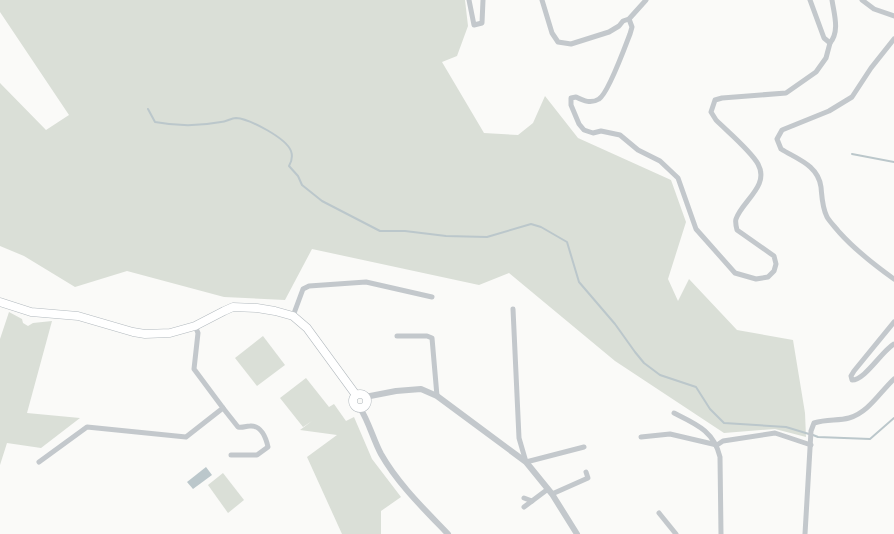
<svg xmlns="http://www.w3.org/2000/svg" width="894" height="534" font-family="Arial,sans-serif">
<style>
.green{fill:#dadfd7}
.water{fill:#bbc7cb}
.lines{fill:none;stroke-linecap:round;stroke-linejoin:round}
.stream{stroke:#bbc7cb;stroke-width:2}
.secondary-casing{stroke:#b3babf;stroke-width:9}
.minor{stroke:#c3c8cc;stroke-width:5}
.tertiary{stroke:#c3c8cc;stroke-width:6}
.secondary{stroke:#fff;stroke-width:8}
</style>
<rect width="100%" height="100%" fill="#fafaf8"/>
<g class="green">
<polygon points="0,0 465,0 468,26 457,56 442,62 484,133 518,135 533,123 545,96 578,138 671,180 686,222 668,279 678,301 689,279 737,330 793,340 805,413 806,437 775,429 724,433 615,361 509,273 479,285 312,249 285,300 224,297 127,271 75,287 24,256 0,246 0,83 46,130 69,115 0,12"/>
<polygon points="9,312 22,319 23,323 28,326 33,323 52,321 27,413 80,418 41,448 7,443 0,465 0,339"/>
<polygon points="263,336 285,365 257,386 235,358"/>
<polygon points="306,378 329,407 334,404 346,421 354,417 372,459 401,497 381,511 381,534 342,534 307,457 337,435 300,430 312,421 303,427 280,398"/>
<polygon points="223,473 244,500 228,513 208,485"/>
</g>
<polygon class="water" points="206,467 212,475 193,489 187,482"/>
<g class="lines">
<g class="stream">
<path d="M148,109L155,122C176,126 200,126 221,122C226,122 231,118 236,118C250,119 286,138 291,151C293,157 292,161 289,166L298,176L302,185L322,201L380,231H405L446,236L487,237L531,224L541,227L567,242L579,282L615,324L635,352L644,363L660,375L696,387L710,409L724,423L786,427L809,434"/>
<polyline points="852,154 894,162"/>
<polyline points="813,435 818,437 870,439 894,418"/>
</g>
<g class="secondary-casing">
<g id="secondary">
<polyline points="0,302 31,312 78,316 133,332 145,334 170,333 195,326 224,311 233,307 257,308 275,311 293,316 307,328 356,395"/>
<circle cx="360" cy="401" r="7"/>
</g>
</g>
<g class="minor">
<polyline points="469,0 474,25 482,23 483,0"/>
<polyline points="542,0 552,33 558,42 571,44 609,32 619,26 623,21 629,19 646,0"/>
<path d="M810,0L824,38L830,43C840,31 834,14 832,0"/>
<polyline points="862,0 874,9 894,16"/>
<path d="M629,19L632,27L630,34C625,47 608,94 599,99C591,104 584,101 576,97L571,98V105L579,124L584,130L593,133L601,131L620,135L638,150L660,161L678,178L696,229L735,273L756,279L768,277L774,271L776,264L774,256L737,230C736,226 735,222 736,219C742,201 770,186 758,164C751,151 727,131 716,120L711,112L715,100L722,98L786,93L816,72L826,58L830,43"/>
<path d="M894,39L871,68L852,97L829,111L782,130L777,139L781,149C797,159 818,165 821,187C822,197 822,207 827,217C830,222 835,227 839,232C856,251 873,264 894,279"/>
<polyline points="513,309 519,438 526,462 584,447"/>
<polyline points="293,316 303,289 309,286 366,282 432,297"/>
<path d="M894,322L854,371L851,376L852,380C865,380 881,352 894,344"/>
<polyline points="397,336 427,336 432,338 437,396"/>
<path d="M223,408L238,427C243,428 245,426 250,426C261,425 266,438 268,447L257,455H231"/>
<path d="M674,413C696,424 714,431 720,457L721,534"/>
<polyline points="641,437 670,434 717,445 723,441 775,433 811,445"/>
<polyline points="39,462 87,427 186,437 223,408 194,369 198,333 195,326"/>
<polyline points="552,494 588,478 586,472"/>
<polyline points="524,498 532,501 548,489"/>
<polyline points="524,507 532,501"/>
<polyline points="659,513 676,534"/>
<path d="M805,534L811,431L814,423C827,419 838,421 849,418C868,413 880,392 894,379"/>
</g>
<g class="tertiary">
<polyline points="365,397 396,391 421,389 437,396 526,462 552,494 577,534"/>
<path d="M360,408C369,422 373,439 381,454C398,484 424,509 448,534"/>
</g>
<use href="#secondary" class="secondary"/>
</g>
</svg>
